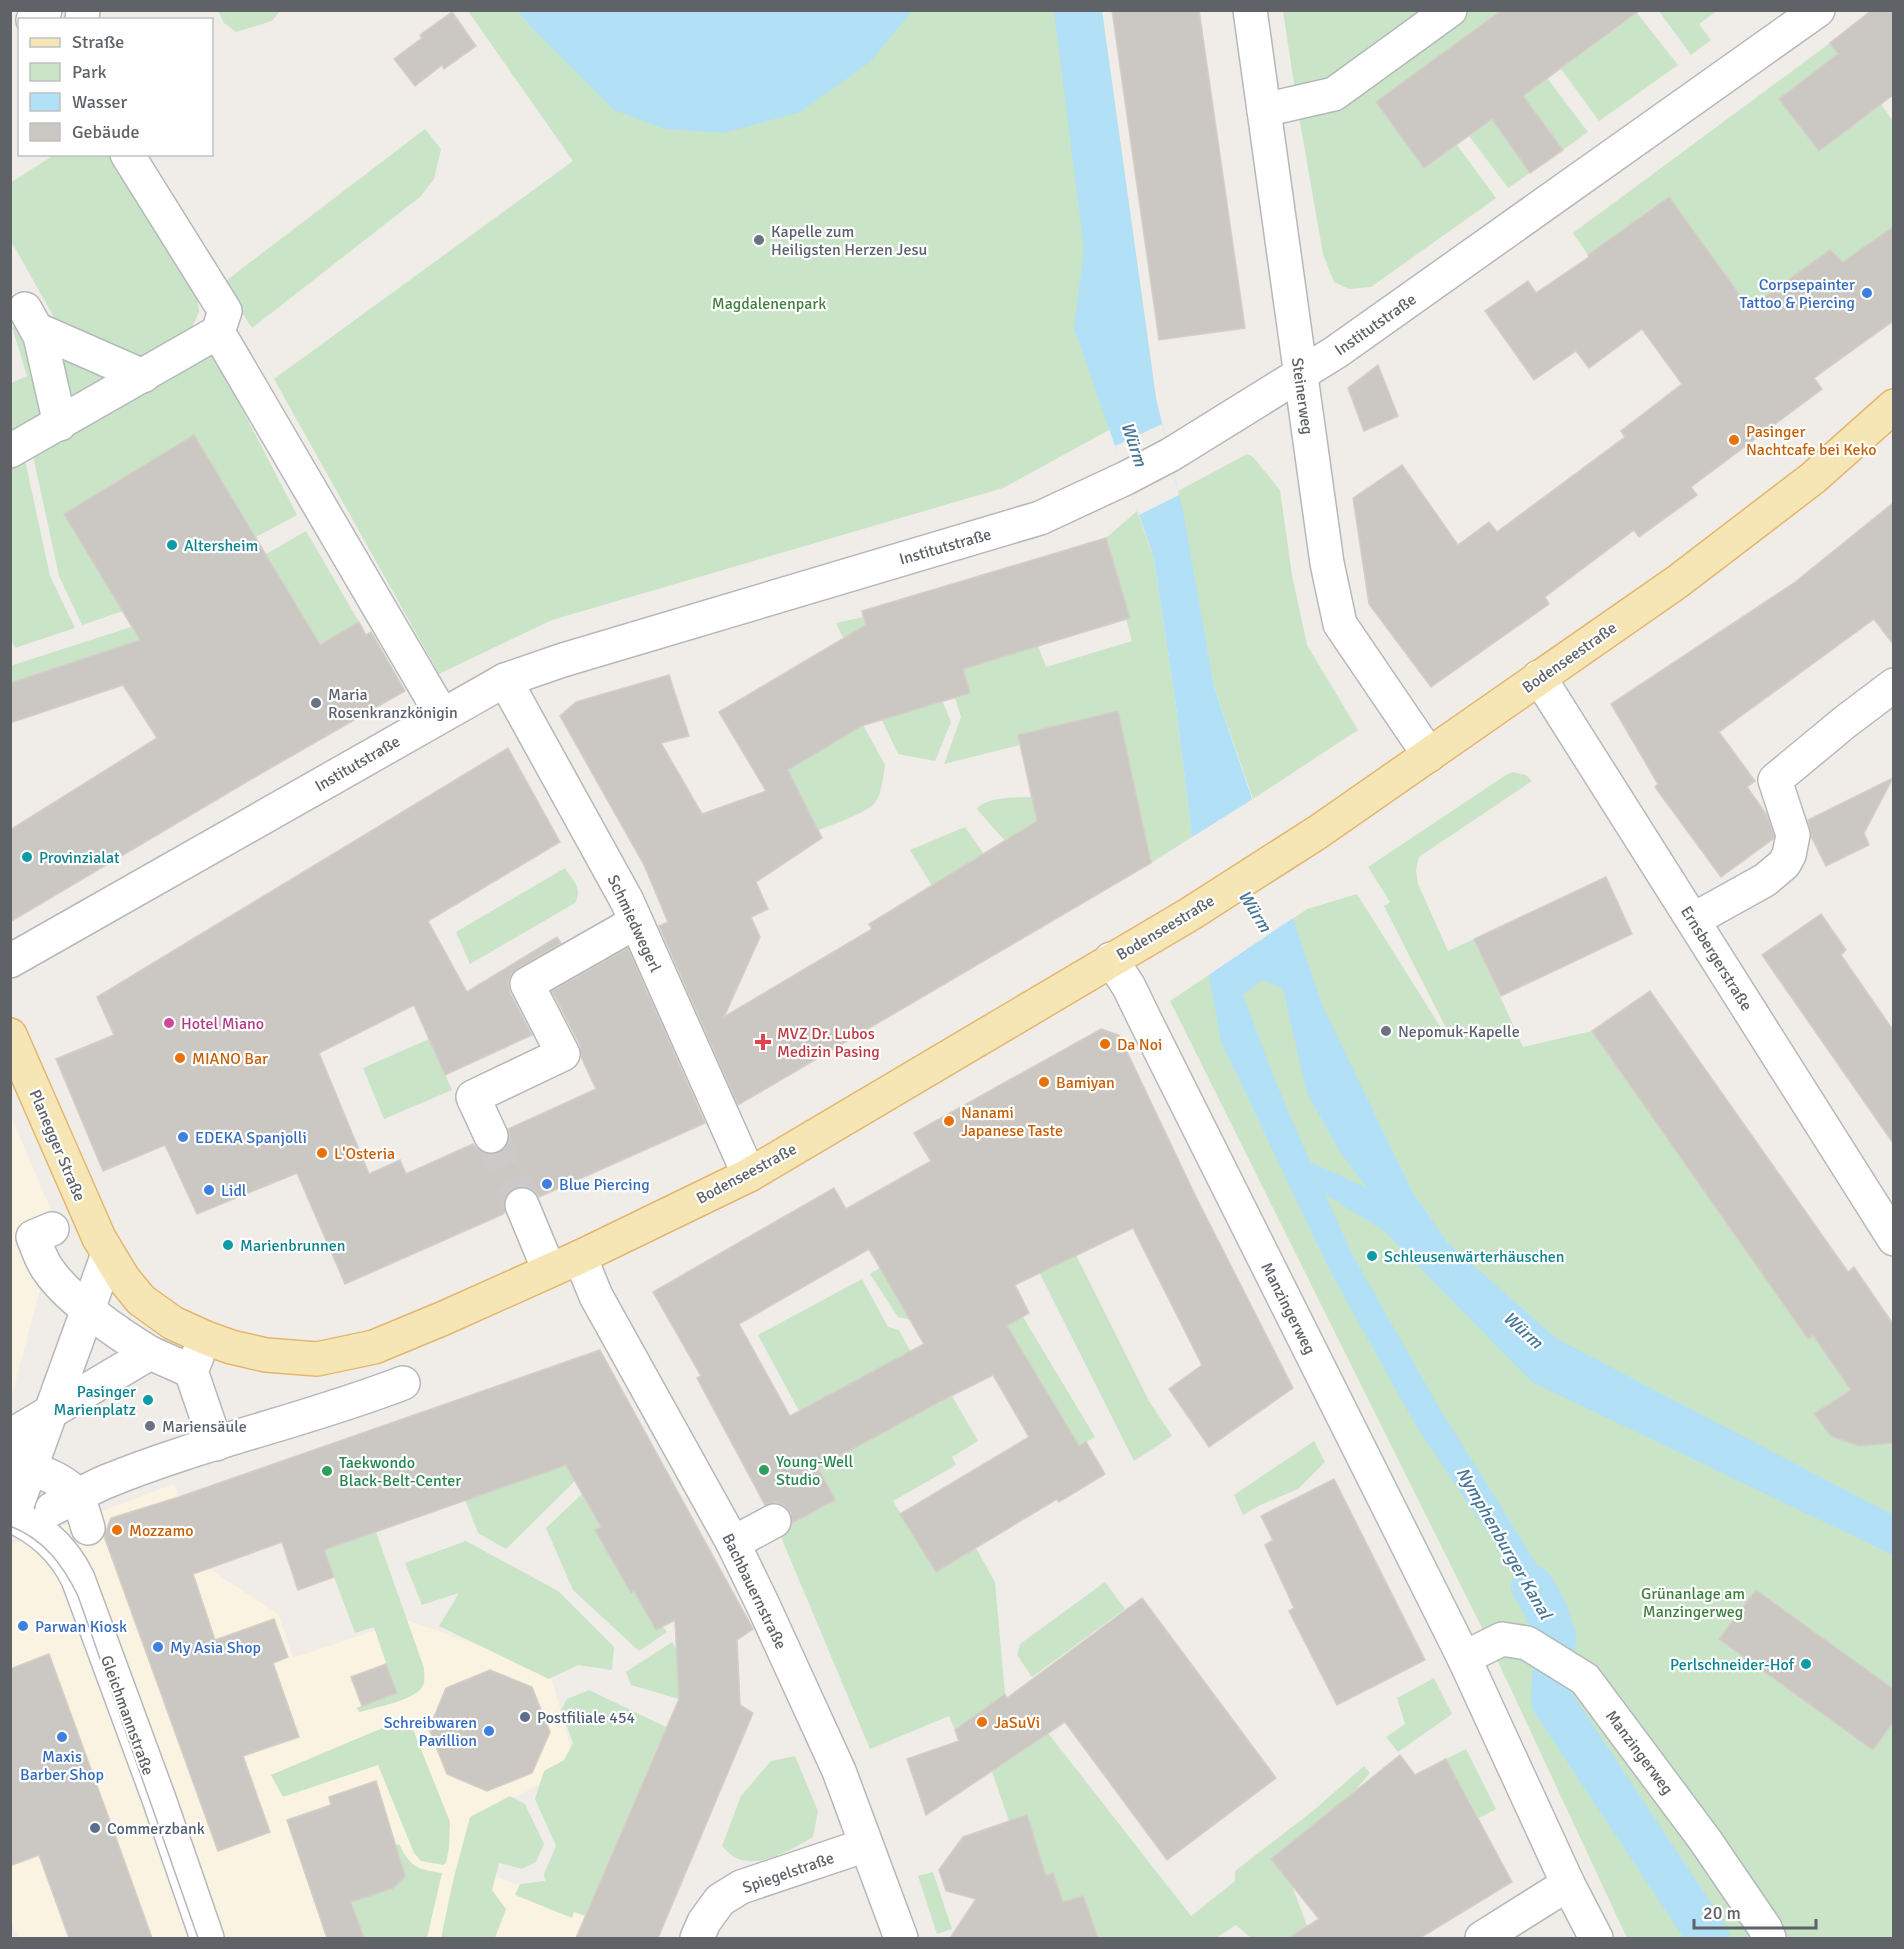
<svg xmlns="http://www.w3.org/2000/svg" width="1904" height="1949" font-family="Signika,sans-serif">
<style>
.commercial{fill:#fbf3e2}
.green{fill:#cae4c7}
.water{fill:#b1e0f7;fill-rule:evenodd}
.pier{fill:#f0ede8}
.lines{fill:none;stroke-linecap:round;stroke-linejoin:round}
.canal{stroke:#b1e0f7;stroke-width:42}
.building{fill:#cbc8c4;stroke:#d4cec7;stroke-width:1.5;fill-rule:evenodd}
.minor-tunnel{stroke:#cccac8;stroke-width:33;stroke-dasharray:33 16;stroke-linecap:butt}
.minor-casing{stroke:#b5b8bb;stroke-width:36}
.major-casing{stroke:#e4b66d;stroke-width:36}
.minor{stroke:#fff;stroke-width:33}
.major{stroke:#f7e6b5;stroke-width:33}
.tram{stroke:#b5b6b7;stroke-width:1.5}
.worship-dot{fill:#6b7280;stroke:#fff;stroke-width:2}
.shop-dot{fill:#3f7fe0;stroke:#fff;stroke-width:2}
.food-dot{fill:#e8710a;stroke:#fff;stroke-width:2}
.culture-dot{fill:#0f9aa8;stroke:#fff;stroke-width:2}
.hotel-dot{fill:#d1479c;stroke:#fff;stroke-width:2}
.health-dot{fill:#e0444e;stroke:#fff;stroke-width:2}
.leisure-dot{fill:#2e9e5b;stroke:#fff;stroke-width:2}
.service-dot{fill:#5c6f8a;stroke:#fff;stroke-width:2}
.labels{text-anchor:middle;stroke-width:4.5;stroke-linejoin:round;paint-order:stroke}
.worship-label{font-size:16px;fill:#5b616d;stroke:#fff;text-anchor:start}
.shop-label{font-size:16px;fill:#366cbe;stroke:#fff;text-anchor:start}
.park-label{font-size:16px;fill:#407f3e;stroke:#fff}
.street-label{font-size:16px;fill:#5f6367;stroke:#fff}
.food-label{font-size:16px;fill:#c56008;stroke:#fff;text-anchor:start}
.culture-label{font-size:16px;fill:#0d838f;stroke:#fff;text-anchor:start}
.hotel-label{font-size:16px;fill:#b23c85;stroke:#fff;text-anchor:start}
.health-label{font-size:16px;fill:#be3a42;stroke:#fff;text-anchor:start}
.leisure-label{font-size:16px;fill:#27864d;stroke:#fff;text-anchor:start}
.service-label{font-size:16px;fill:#4e5e75;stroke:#fff;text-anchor:start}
.water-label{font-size:18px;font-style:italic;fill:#477797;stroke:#fff}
</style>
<rect width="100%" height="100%" fill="#f0ede8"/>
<g class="commercial">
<polygon points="11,1116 57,1224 11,1399"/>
<polygon points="174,1484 202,1564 278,1614 293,1658 406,1620 549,1669 576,1767 477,1815 466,1863 638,1938 19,1938 10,1920 10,1661 13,1660 10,1653 11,1545"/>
</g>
<g class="green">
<polygon points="218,11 280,11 272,21 236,32 224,23"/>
<polygon points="468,11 1102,11 1156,398 1109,430 1003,488 552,620 439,674 274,379 573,161"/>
<polygon points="1283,11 1502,11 1376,102 1424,168 1457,145 1496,198 1371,287 1349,289 1334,282 1323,254 1299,117"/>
<polygon points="1659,11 1717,11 1699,24 1711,40 1691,55"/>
<polygon points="1637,13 1678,65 1599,121 1561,69"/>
<polygon points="1830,43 1838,54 1779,99 1819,151 1881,104 1893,121 1893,227 1843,262 1830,250 1749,308 1669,197 1588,255 1573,233"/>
<polygon points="1547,78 1588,132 1563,150 1519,157 1530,173 1508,188 1469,136"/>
<polygon points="425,129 441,149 434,179 420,197 252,328 223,283"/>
<polygon points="54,155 112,155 196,285 199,312 185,343 142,368 64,335 11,241 10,183"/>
<polygon points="25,325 50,416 11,435 11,383 27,376 12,327"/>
<polygon points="54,350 132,375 66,413"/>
<polygon points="212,351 297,515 256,537 194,436 64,514 123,611 82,625 59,576 32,451"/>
<polygon points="1247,454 1253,457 1280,490 1292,575 1307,645 1358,730 1253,799 1214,687 1178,491"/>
<polygon points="24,455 50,576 75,628 15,648 11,640 11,463"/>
<polygon points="1137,511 1154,558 1175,699 1192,837 1151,863 1118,711 1018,735 1020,745 944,764 961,717 955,698 970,693 963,668 1038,646 1046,667 1132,641 1126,619 1130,618 1106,538"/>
<polygon points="306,531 359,622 320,645 266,554"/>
<polygon points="863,617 893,716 943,702 951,722 935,761 898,754 836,623"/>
<polygon points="131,627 147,653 11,683 10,666"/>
<path d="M863,725L885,765C883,777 882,793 875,803C868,812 830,826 818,830L776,776Z"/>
<polygon points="1513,772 1526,775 1532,781 1419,857 1416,870 1418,884 1448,951 1474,939 1523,1047 1592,1031 1808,1339 1813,1335 1851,1389 1814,1414 1831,1436 1859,1446 1893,1443 1893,1938 1627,1938 1487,1638 1170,1001 1307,909 1357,894 1443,1031 1445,1026 1384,906 1390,902 1368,867 1506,775"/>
<path d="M1031,797L1037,821L1005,841L977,809C984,797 1018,797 1031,797Z"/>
<polygon points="965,827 984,854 932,886 910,850"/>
<path d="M565,868C573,881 583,888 575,903L470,964L456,932Z"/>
<polygon points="429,1039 452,1090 384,1119 363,1068"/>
<polygon points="1076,1255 1149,1401 1172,1436 1134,1461 1039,1272"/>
<polygon points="880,1268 901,1304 970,1384 952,1396 978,1441 952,1457 956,1465 893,1501 936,1572 976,1548 995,1582 1005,1694 955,1730 949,1716 870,1749 778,1530 835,1500 818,1468 952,1396 911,1320 898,1317 870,1274"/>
<polygon points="862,1279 888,1327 899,1330 911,1352 799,1411 758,1335"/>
<polygon points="1023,1317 1095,1437 1039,1470 1052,1401 1034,1371 972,1343"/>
<polygon points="1314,1441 1325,1462 1298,1489 1258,1506 1243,1515 1234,1495"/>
<polygon points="575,1462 582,1474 506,1549 478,1533 465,1500"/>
<polygon points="582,1494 601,1527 596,1531 630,1592 634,1591 667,1632 639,1651 573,1590 546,1528"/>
<path d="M376,1532L424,1668C424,1672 425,1678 424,1683C420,1700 376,1707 360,1712L356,1708L396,1693L374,1627L355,1633L324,1550Z"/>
<polygon points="466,1541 558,1591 614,1647 612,1670 578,1665 549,1679 439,1626 459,1593 422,1605 405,1563"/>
<polygon points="1105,1582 1125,1609 1032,1677 1017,1655 1020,1644"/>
<polygon points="672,1642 677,1650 679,1699 631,1685 626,1672"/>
<polygon points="1434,1678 1452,1714 1398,1752 1386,1737 1405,1724 1397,1698"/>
<polygon points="589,1690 666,1727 585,1916 574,1912 572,1918 515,1895 520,1884 545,1881 544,1874 556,1846 535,1799 544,1771 564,1760 573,1743 561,1710 567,1699"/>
<polygon points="399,1721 412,1727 450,1822 449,1848 446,1863 443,1865 421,1861 414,1853 378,1765 283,1797 271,1775"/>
<polygon points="1048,1733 1191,1916 1235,1881 1235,1871 1314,1810 1364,1766 1370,1773 1351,1795 1271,1858 1291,1883 1307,1926 1290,1938 1251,1938 1236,1925 1216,1938 1098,1938 1083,1896 1063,1903 1053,1874 1040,1878 1009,1821 991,1769"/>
<polygon points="1466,1749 1496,1809 1479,1818 1446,1759"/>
<path d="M795,1756L818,1811L813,1837C792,1849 761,1869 736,1858C731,1856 726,1850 722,1846L741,1796L771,1761Z"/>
<polygon points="510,1796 525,1804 544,1844 536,1862 522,1869 499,1863 492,1890 506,1909 495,1938 441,1938 453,1881 470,1817"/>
<path d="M399,1844C411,1868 417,1869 442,1873L427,1938H364L352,1902L393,1888L405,1876L400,1859L381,1857L379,1850Z"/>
<polygon points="933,1872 952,1929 937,1934 918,1876"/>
</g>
<g class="water">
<polygon points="518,11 912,11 870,62 800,112 724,133 665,129 614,110 534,30"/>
<path d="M1054,11H1102L1156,398L1183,511L1214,687L1323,1007L1413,1193L1447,1242L1557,1339L1893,1515V1555L1532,1382L1384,1231L1325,1194L1352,1254L1440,1409L1557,1597L1564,1617L1567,1641L1542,1631L1540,1611L1416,1426L1329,1269L1221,1041L1210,982L1175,699L1154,558L1074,328L1084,249ZM1262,980L1283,989L1307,1093L1340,1152L1367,1188L1310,1162L1277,1085L1243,995Z"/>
</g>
<g class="pier">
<polygon points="1162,424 1179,495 1139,515 1115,446"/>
<polygon points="1256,797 1296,916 1207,976 1189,839"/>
</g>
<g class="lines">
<polyline class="canal" points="1532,1586 1545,1608 1555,1636 1552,1701 1709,1938"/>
</g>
<g class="building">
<polygon points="1112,10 1199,10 1245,328 1159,340"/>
<polygon points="1502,10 1640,10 1523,96 1563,150 1530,173 1492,119 1424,168 1376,102"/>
<polygon points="1872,10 1893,10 1893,95 1819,151 1779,99 1838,54 1830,43"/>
<polygon points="452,12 476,46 444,69 442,65 415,86 394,59 422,38 420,35"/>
<polygon points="1669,197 1749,308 1830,250 1843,262 1893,227 1893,321 1814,378 1822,389 1691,487 1697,495 1639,537 1634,530 1545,597 1549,604 1431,687 1369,604 1353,498 1402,465 1458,545 1489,522 1497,532 1625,437 1621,431 1682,384 1642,329 1589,368 1576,351 1534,380 1485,311 1528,281 1536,293 1589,257 1588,255"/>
<polygon points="1378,365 1398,416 1364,431 1348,388"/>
<polygon points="194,435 320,645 359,622 366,635 371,632 405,691 260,774 10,922 10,830 157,738 123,685 10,723 10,683 140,640 64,514"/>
<polygon points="1893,503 1893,644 1874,619 1719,732 1755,781 1747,787 1767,815 1774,836 1773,839 1721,877 1655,787 1658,784 1611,704 1794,583"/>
<polygon points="1106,538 1130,618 963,669 970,693 861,726 788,770 822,838 756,882 768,909 751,917 760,937 724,1017 872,929 869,924 1037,821 1018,735 1118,711 1151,863 738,1105 659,926 668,922 644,865 560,716 576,702 669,675 689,736 661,743 702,814 766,791 719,712 866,625 862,611"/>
<polygon points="508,748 560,842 428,921 467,992 557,937 561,943 518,968 511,974 508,983 510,993 532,1035 445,1075 414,1005 319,1053 369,1174 400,1160 406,1174 473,1144 481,1152 489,1155 498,1153 507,1146 510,1137 508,1129 596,1089 581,1057 580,1045 552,991 628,948 705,1123 539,1197 533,1190 525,1187 514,1188 507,1194 504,1202 505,1212 503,1214 345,1284 297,1173 197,1214 165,1145 103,1171 56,1059 114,1035 97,997"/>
<polygon points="1893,778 1864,833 1869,845 1826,866 1811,836 1808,820"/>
<polygon points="1606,877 1632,934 1501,996 1474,939"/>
<polygon points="1821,914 1846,950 1841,955 1893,1030 1893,1143 1762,955"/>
<polygon points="1650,991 1848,1272 1854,1267 1893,1324 1893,1443 1859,1446 1831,1436 1814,1414 1851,1390 1813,1335 1808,1339 1592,1031"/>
<path d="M1101,1029L1119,1035L1197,1199L1293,1388L1209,1447L1169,1389L1202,1365L1133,1228L1015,1285L1029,1313L1007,1326L1079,1446L1086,1442L1105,1474L1059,1502L1057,1499L936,1572L900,1514L1029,1437L993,1375L941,1401L818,1468L835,1500L792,1523L791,1513L784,1505L775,1502L765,1505L697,1378L701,1376L653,1292L834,1188L846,1209L931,1161L914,1133ZM869,1249L924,1344L790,1416L739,1324Z"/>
<polygon points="600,1350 753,1629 737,1640 740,1705 753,1713 658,1938 576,1938 679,1699 675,1620 656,1630 634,1591 631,1593 595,1530 601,1527 566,1465 324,1550 334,1577 298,1590 282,1542 193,1574 215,1640 274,1619 288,1657 273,1663 299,1737 243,1756 270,1832 218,1851 104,1536 111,1518 179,1497"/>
<polygon points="1334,1479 1425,1660 1337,1705 1289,1611 1294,1608 1265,1545 1273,1540 1261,1516"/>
<polygon points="1756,1590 1893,1689 1893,1722 1873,1750 1719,1639"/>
<polygon points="1142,1598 1276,1778 1167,1860 1065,1722 926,1815 907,1759 959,1741 955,1730 1005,1694 1007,1698"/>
<polygon points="49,1654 111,1824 152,1938 69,1938 39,1855 10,1866 10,1669"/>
<polygon points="386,1664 397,1693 362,1706 351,1677"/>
<polygon points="490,1670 532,1687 550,1732 532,1773 487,1791 447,1774 429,1729 446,1688"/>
<polygon points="1400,1755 1415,1775 1446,1759 1512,1882 1420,1938 1288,1938 1319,1919 1271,1859"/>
<polygon points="376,1781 405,1876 393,1888 351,1902 364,1938 327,1938 287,1820 331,1805 329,1797"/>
<polygon points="1027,1815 1046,1876 1053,1873 1063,1902 1083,1896 1098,1938 950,1938 976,1899 946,1891 939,1870 963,1837"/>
</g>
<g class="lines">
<polyline class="minor-tunnel" points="491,1136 522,1205"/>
<g class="minor-casing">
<g id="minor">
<polyline points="1250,10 1327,563 1340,624 1429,755"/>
<polyline points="33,20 45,10"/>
<polyline points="82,20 83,10"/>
<polyline points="1264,110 1334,94 1450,10"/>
<polyline points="25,309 40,336 60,424"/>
<polyline points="36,329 143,376"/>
<polyline points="218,332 442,715"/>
<polyline points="10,451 218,332 225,311 127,154"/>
<polyline points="1539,677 1894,1239"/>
<polyline points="505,680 627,901 749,1175"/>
<polyline points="1693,920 1765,880 1784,864 1789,855 1793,835 1775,780 1845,722 1894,685"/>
<polyline points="1111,959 1129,987 1146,1022 1464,1658 1568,1884 1596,1938"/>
<polyline points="10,961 505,680 563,660 1040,518 1126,478 1170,455 1336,352 1818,10"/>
<polyline points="491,1136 473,1097 563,1054 527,984 636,922"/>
<polyline points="522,1205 549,1270"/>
<path d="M52,1229L33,1237C38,1249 41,1261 49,1271C69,1300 120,1335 150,1353"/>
<polyline points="580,1257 596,1296 733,1543 763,1605 839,1771 901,1938"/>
<polyline points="197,1357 191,1371 216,1444"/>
<polyline points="10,1436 150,1353 191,1371"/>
<path d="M10,1462C29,1468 67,1478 77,1497C82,1506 85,1518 88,1528"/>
<path d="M52,1509C69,1500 87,1490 105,1482C202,1442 305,1421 403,1383"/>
<path d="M10,1515C40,1528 64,1550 78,1579L159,1799L207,1938"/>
<polyline points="13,1516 108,1254"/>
<polyline points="733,1543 774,1521"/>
<polyline points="1464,1658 1502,1639 1527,1643 1585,1679 1705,1840 1765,1928 1769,1938"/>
<polyline points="697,1938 704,1922 720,1900 741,1887 866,1845"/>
<polyline points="1482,1938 1568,1884"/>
</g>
</g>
<g class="major-casing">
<polyline id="major" points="10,1035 99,1238 123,1278 141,1300 173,1323 206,1338 231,1347 266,1355 317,1359 374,1347 444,1318 580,1257 749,1175 1190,914 1318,832 1677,582 1813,478 1894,406"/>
</g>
<use href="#minor" class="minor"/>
<use href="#major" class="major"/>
<path class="tram" d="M10,1526C44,1539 63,1565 78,1596L198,1938"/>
</g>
<g class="worship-dot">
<circle cx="759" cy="240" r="6"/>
<circle cx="316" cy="703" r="6"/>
<circle cx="1386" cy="1031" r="6"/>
<circle cx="150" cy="1426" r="6"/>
</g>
<g class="shop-dot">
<circle cx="1867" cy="293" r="6"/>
<circle cx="183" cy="1137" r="6"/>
<circle cx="547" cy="1184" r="6"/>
<circle cx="209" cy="1190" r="6"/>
<circle cx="23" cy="1626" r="6"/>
<circle cx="158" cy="1647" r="6"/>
<circle cx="489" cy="1731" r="6"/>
<circle cx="62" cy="1737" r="6"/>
</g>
<g class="food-dot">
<circle cx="1734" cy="440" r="6"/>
<circle cx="1105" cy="1044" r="6"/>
<circle cx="180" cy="1058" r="6"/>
<circle cx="1044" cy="1082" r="6"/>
<circle cx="949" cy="1121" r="6"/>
<circle cx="322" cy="1153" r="6"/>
<circle cx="117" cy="1530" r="6"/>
<circle cx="982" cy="1722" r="6"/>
</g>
<g class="culture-dot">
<circle cx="172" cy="545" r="6"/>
<circle cx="27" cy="857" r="6"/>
<circle cx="228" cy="1245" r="6"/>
<circle cx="1372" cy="1256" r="6"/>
<circle cx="148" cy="1400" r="6"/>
<circle cx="1806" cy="1664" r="6"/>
</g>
<circle class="hotel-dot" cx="169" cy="1023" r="6"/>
<path class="health-dot" d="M760 1033h6v6h6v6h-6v6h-6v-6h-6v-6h6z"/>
<g class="leisure-dot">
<circle cx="764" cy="1470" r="6"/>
<circle cx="327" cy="1471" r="6"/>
</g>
<g class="service-dot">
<circle cx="525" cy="1717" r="6"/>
<circle cx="95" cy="1828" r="6"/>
</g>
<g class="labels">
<g class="worship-label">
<text x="771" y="237">Kapelle zum<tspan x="771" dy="18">Heiligsten Herzen Jesu</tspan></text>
<text x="328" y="700">Maria<tspan x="328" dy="18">Rosenkranzkönigin</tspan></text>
<text x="1398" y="1037">Nepomuk-Kapelle</text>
<text x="162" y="1432">Mariensäule</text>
</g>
<g class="shop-label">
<text x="1855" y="290" text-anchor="end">Corpsepainter<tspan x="1855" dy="18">Tattoo &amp; Piercing</tspan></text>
<text x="195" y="1143">EDEKA Spanjolli</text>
<text x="559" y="1190">Blue Piercing</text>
<text x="221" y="1196">Lidl</text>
<text x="35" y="1632">Parwan Kiosk</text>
<text x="170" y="1653">My Asia Shop</text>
<text x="477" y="1728" text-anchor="end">Schreibwaren<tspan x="477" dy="18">Pavillion</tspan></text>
<text x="62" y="1762" text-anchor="middle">Maxis<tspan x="62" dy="18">Barber Shop</tspan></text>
</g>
<g class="park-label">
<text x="769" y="309">Magdalenenpark</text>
<text x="1693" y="1599">Grünanlage am<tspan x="1693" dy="18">Manzingerweg</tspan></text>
</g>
<g class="street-label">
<text transform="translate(1375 324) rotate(-35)" y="6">Institutstraße</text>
<text transform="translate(1303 396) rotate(82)" y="6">Steinerweg</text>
<text transform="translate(945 546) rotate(-16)" y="6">Institutstraße</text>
<text transform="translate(1569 657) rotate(-35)" y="6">Bodenseestraße</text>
<text transform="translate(357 763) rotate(-30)" y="6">Institutstraße</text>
<text transform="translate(635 923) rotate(65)" y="6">Schmiedwegerl</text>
<text transform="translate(1165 927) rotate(-31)" y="6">Bodenseestraße</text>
<text transform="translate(1717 958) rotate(58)" y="6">Ernsbergerstraße</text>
<text transform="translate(58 1145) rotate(67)" y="6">Planegger Straße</text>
<text transform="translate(746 1173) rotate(-28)" y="6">Bodenseestraße</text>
<text transform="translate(1289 1308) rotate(63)" y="6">Manzingerweg</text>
<text transform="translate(755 1591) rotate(64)" y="6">Bachbauernstraße</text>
<text transform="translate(128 1715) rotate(70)" y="6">Gleichmannstraße</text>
<text transform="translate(1640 1752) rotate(53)" y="6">Manzingerweg</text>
<text transform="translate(788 1872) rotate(-19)" y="6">Spiegelstraße</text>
</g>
<g class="food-label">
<text x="1746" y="437">Pasinger<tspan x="1746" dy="18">Nachtcafe bei Keko</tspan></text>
<text x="1117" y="1050">Da Noi</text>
<text x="192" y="1064">MIANO Bar</text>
<text x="1056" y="1088">Bamiyan</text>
<text x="961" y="1118">Nanami<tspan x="961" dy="18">Japanese Taste</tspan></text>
<text x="334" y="1159">L'Osteria</text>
<text x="129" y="1536">Mozzamo</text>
<text x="994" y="1728">JaSuVi</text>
</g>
<g class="culture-label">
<text x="184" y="551">Altersheim</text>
<text x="39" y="863">Provinzialat</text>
<text x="240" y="1251">Marienbrunnen</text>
<text x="1384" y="1262">Schleusenwärterhäuschen</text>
<text x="136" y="1397" text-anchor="end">Pasinger<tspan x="136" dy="18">Marienplatz</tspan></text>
<text x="1794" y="1670" text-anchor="end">Perlschneider-Hof</text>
</g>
<g class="hotel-label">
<text x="181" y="1029">Hotel Miano</text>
</g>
<g class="health-label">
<text x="777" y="1039">MVZ Dr. Lubos<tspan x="777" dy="18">Medizin Pasing</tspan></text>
</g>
<g class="leisure-label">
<text x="776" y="1467">Young-Well<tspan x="776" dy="18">Studio</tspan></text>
<text x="339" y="1468">Taekwondo<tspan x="339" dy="18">Black-Belt-Center</tspan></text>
</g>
<g class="service-label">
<text x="537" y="1723">Postfiliale 454</text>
<text x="107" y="1834">Commerzbank</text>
</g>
<g class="water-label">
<text transform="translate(1134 444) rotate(71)" y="6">Würm</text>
<text transform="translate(1255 911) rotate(58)" y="6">Würm</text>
<text transform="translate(1523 1330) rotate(42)" y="6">Würm</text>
<text transform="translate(1504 1543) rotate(60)" y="6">Nymphenburger Kanal</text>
</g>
</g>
<rect width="1904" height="1949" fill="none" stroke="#5f6367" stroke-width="24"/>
<rect x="18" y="18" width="195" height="138" fill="#ffffff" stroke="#bfc1c2" stroke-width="1.5"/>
<rect x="30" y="38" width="30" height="9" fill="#f7e6b5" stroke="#bfc1c2" stroke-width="1.5"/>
<text x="72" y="48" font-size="18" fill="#5f6367">Straße</text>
<rect x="30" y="63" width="30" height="18" fill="#cae4c7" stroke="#bfc1c2" stroke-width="1.5"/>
<text x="72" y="78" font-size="18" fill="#5f6367">Park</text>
<rect x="30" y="93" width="30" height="18" fill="#b1e0f7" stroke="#bfc1c2" stroke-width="1.5"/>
<text x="72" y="108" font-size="18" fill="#5f6367">Wasser</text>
<rect x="30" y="123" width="30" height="18" fill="#cbc8c4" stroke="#bfc1c2" stroke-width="1.5"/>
<text x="72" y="138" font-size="18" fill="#5f6367">Gebäude</text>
<path d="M1694 1919v9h122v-9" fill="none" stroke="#5f6367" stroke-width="3"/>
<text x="1703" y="1919" font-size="18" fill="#5f6367" stroke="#ffffff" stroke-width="4.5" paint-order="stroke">20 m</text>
</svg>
